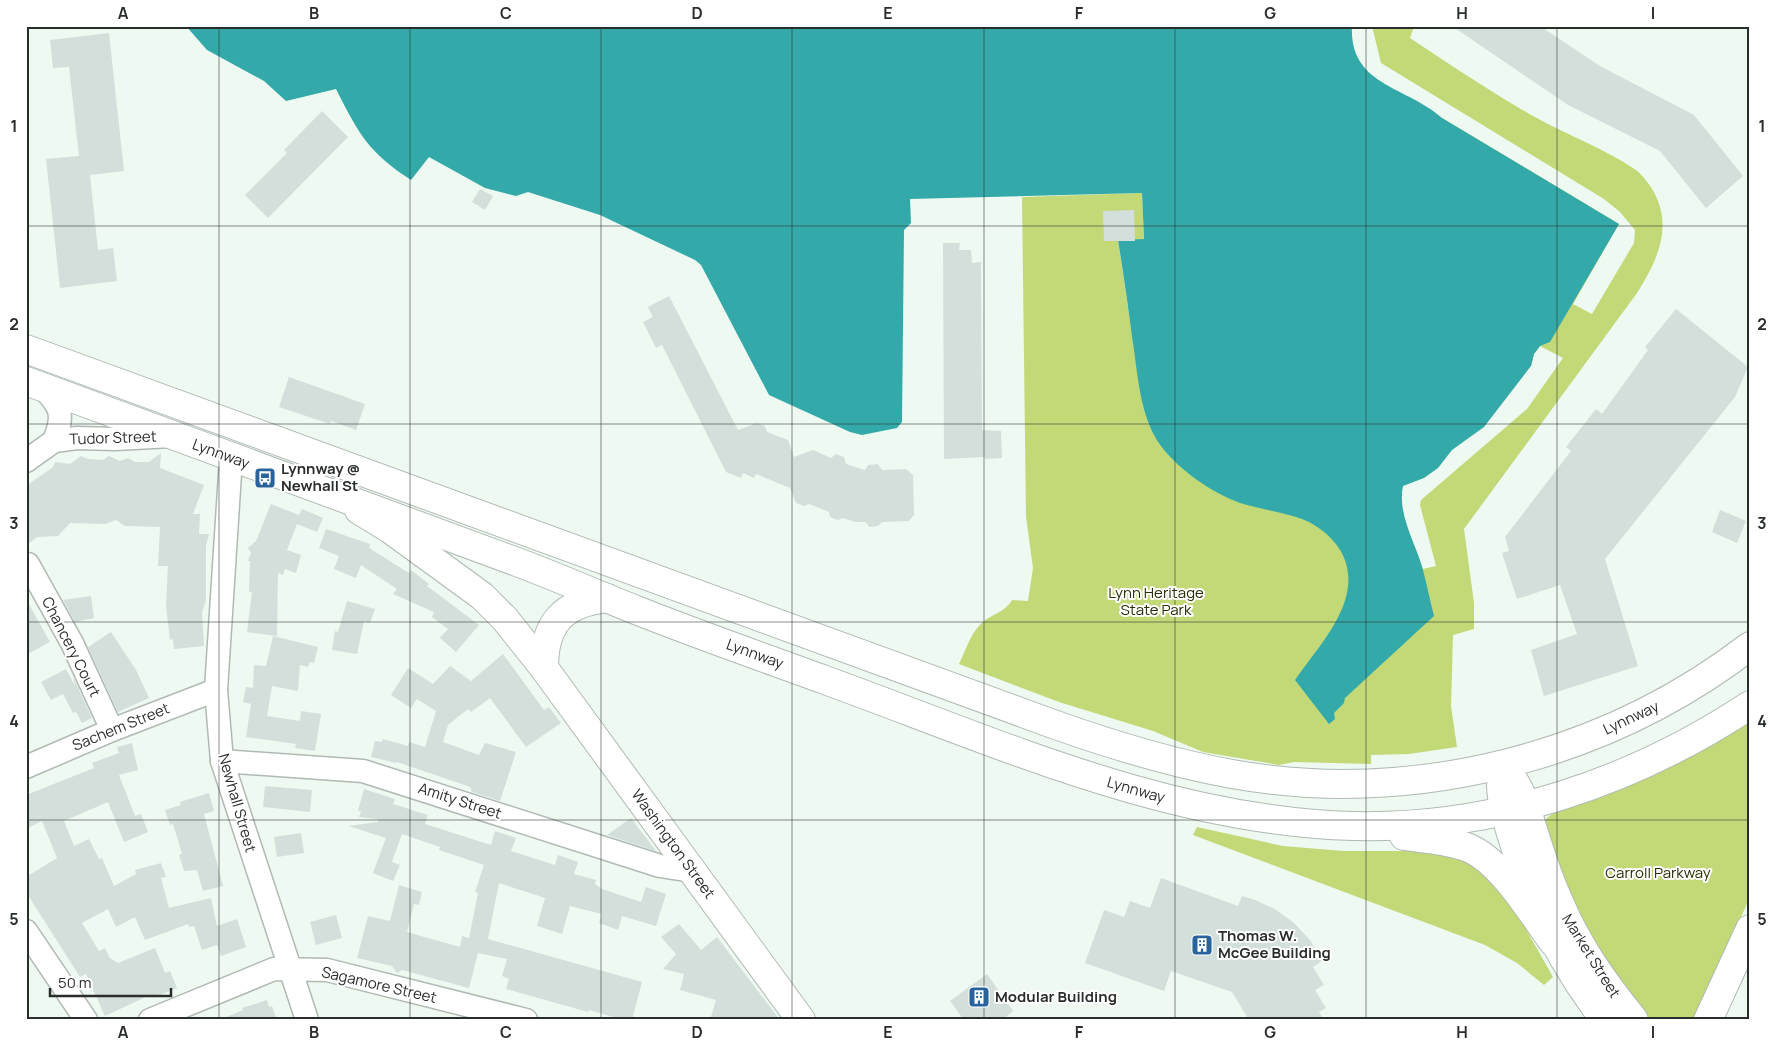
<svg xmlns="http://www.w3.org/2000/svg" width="1776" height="1046" font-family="Manrope,sans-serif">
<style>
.green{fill:#c3d978}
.water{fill:#33aaa9}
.building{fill:#d3dfdb}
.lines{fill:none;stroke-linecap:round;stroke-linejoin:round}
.minor-casing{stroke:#b0bab3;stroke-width:25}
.major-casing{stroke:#b0bab3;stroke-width:30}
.highway-casing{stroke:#b0bab3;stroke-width:30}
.minor{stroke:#fff;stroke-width:22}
.major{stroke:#fff;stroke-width:28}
.highway{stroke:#fff;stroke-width:28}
.grid{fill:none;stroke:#2a2e2b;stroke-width:1;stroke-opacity:0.55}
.labels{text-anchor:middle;stroke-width:4;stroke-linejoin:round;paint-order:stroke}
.street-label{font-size:15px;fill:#2a2e2b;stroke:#fff}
.poi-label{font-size:15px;font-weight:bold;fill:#2a2e2b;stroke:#fff;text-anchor:start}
.park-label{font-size:15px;fill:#272e04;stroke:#fff}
.neatline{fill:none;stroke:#2a2e2b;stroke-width:2}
.grid-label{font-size:16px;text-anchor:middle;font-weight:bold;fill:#2a2e2b}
</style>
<rect width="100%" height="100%" fill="#eef9f2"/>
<g class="green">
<path d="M1372,26H1414L1410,38C1451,65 1492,93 1535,117C1567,135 1603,148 1633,168C1643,174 1654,190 1658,201C1671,234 1654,266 1637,293L1464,529L1474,603V629L1453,635L1451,706L1457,747L1409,754L1371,755V764L1294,762L1279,765L1203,752L1153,731L1059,702L959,664C965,652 970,635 979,626C989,614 1004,614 1012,600L1028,601L1033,568L1026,517L1022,197L1142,193L1144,240H1118L1140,388L1149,425L1402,490C1398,513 1415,547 1423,569L1436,566L1420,505L1421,500L1527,409L1563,358L1540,346L1534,354L1531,366L1483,323L1356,58C1370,85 1418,97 1442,118L1619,224L1573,304L1592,314L1634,243L1635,230L1620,212L1604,199L1381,63Z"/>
<path d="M1750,720V897L1695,1020H1646L1579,920L1543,824L1545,820C1557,806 1602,797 1622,788C1667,769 1709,747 1750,720Z"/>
<polygon points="1197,827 1283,846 1344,851 1418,851 1466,857 1510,901 1553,977 1544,985 1517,963 1485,945 1193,835"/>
</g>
<path class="water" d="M186,26H1352C1349,86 1407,86 1442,118L1619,224L1550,342L1540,346L1534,354L1531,366L1484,427L1452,450L1438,468L1424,478L1403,486C1397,515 1416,543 1423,570C1427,585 1430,601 1434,616L1345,698L1344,703L1334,713L1335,719L1329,724L1295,680C1310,658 1330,636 1341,611C1358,573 1345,542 1309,522C1294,514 1259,509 1240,503C1211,492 1180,471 1161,446C1139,416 1138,373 1132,337C1128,305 1123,272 1118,240L1144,239L1142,193L910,199L911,223L904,230L902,422L897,428L862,435L850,432L769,395L701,265L695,260L600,215L528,192L516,196L485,188L429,157L411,180C368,152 359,134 336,89L286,101L264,81L207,50Z"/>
<g class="building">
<polygon points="1452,26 1540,26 1600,66 1694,115 1743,176 1706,208 1660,151 1568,105"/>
<polygon points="109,33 124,171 90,175 98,250 113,248 117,281 60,288 46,159 79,156 69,67 53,68 50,40"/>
<polygon points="322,111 348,137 268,218 245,195 287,153 284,150"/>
<polygon points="480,189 493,196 485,210 472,202"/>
<polygon points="1134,210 1135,241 1104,241 1103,211"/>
<polygon points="943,243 960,243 959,250 971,250 972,263 981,262 982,430 1001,431 1002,458 985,459 985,457 944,459"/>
<polygon points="669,296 738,430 757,423 765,426 767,432 788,440 794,457 813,450 831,458 836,454 844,457 846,464 865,470 868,465 878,464 882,470 906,469 913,475 914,515 909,521 882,522 878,526 869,527 866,522 855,522 843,518 838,520 830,517 829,512 809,504 804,506 796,503 790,488 756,474 754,478 743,473 741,478 726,472 662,345 656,348 643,322 653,317 648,307"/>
<polygon points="1676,309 1748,367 1735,397 1605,559 1638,666 1544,696 1531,650 1577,634 1560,585 1517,599 1502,553 1509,551 1505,537 1571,451 1566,447 1596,409 1602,414 1648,350 1645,347"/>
<polygon points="289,377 365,404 356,430 331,421 330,424 279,407"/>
<polygon points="161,453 160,468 204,485 193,514 200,514 199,534 209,534 206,546 206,600 202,612 204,646 174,649 173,639 170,640 166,606 168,566 158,566 160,527 125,526 116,520 105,524 70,523 58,536 37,537 26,546 26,486 53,467 55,462 70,464 81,456 88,459 103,460 109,456 120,461 128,458 135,462 149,462"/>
<polygon points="271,504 299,515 302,509 323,518 317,532 297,524 287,550 301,555 296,573 285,569 283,575 278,573 277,636 247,632 252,592 249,592 250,561 248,561 251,553 248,548 256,541"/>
<polygon points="1720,510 1746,521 1737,543 1712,532"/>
<polygon points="326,529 370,544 369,548 409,573 411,570 429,584 427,586 479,625 456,652 440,638 448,629 432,617 434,612 393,594 397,589 361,565 356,578 334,569 339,556 319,548"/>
<polygon points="91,596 94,618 75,622 63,600"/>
<polygon points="26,599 50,642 26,655"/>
<polygon points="347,601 375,609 370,623 364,621 357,654 332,650 335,631 338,632"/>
<polygon points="111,632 136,670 149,698 118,712 88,647"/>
<polygon points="273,636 318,647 314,663 310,662 308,667 300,665 298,691 272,686 267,716 300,721 301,711 321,714 315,751 295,748 296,744 246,737 251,704 243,702 246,687 253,688 254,665 266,666"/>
<polygon points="503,654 544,710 549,707 561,723 526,747 490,698 471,712 468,709 448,725 443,742 479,755 485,743 516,752 500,801 472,792 470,787 444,778 397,762 396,763 371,757 375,741 382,742 383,739 408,746 409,742 425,747 436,711 417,699 411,708 391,695 408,668 433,684 450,666 471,681"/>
<polygon points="66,669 75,686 73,677 92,718 82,723 76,712 73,713 63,694 51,700 41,682"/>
<polygon points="132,743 138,770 119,775 135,816 141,814 148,832 124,842 108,802 64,821 74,846 89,839 99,859 102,858 114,886 136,874 135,870 161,863 166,877 161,878 169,908 211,898 217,926 237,919 246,947 221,956 217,945 202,950 194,926 189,927 188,924 145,940 135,917 116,927 108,909 82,923 99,951 105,948 110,958 118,963 155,948 165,973 170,971 177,988 152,998 150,995 105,1016 86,974 80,977 26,892 26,877 57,858 42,821 26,829 26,795 94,768 92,763 119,753 117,747"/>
<polygon points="265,786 312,790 310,812 263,807"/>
<polygon points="364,789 395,799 393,804 428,815 425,824 491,845 495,831 516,838 511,851 555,865 558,855 578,862 574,874 596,880 595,884 602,889 641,902 646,887 666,894 656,926 622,916 618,930 599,923 602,914 570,906 562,934 537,926 545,898 499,883 488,939 642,982 632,1020 623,1020 589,1010 588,1012 506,989 509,979 502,976 507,959 478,953 469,988 402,970 397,973 392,966 357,958 368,916 390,921 399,885 422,892 419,905 414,904 407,932 460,947 462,936 469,938 478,893 475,892 484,865 439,850 440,847 402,834 392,862 400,865 393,881 373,873 386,838 348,826 378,822 378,819 359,817 361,811 358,811"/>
<polygon points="209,793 214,811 204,814 223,886 203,891 197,870 184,871 179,855 182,854 173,824 170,825 165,810 181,805 180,802"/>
<polygon points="631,818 656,851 607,835"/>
<polygon points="301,833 304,853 277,857 274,837"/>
<polygon points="1161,878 1238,906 1242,896 1255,900 1275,909 1294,923 1310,940 1322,961 1313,967 1324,985 1315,990 1326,1008 1319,1012 1324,1020 1249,1020 1232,992 1171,971 1164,991 1085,963 1104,910 1124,917 1130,901 1150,908"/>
<polygon points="336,915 342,938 316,945 310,922"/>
<polygon points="679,924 701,950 717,937 780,1020 710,1020 716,1000 680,990 684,974 663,969 676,954 661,937"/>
<polygon points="987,974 1013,1011 1002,1020 964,1020 950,1001"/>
<polygon points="267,1000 269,1007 272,1006 277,1020 219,1020 243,1010 242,1008"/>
</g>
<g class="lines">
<g class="minor-casing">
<g id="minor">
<path d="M42,387C61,407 65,414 54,441"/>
<polyline points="231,458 216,690 222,761 307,1020"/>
<polyline points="26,461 54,441 77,438 115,439 172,436"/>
<polyline points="28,564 72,643 112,730"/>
<polyline points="222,761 363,771 660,866 692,871"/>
<polyline points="26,767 112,730 216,690"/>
<polyline points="26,931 86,1020"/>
<polyline points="150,1020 274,969 327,970 526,1020"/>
</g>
</g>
<g class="major-casing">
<g id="major">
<polyline points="359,510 390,529 482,596 505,619 544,668 801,1020"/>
<path d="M544,668C544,623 563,603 607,598"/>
<path d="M1501,765C1522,785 1526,809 1535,836C1542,859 1550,882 1560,904C1578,947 1605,984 1634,1020"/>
<path d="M1501,786C1502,807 1509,827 1515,846C1535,910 1564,967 1605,1020"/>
<polyline points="1708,1020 1750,929"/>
</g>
</g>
<g class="highway-casing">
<g id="highway">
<path d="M26,349L1053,724C1112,745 1171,763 1232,774C1413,806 1604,758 1750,646"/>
<path d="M26,381C190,441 354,501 517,562C557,577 596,594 636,610C699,635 762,657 825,680C996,742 1168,821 1353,826C1495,829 1632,783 1750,705"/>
<path d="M1404,836C1426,839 1449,840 1469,848C1503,863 1532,914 1554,943"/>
</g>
</g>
<use href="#minor" class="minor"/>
<use href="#major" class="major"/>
<use href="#highway" class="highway"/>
</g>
<path class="grid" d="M219,26V1020M410,26V1020M601,26V1020M792,26V1020M984,26V1020M1175,26V1020M1366,26V1020M1557,26V1020M26,226H1750M26,424H1750M26,622H1750M26,820H1750"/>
<defs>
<g id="bus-square" transform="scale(1.125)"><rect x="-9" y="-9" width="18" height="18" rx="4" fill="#28649b" stroke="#fff"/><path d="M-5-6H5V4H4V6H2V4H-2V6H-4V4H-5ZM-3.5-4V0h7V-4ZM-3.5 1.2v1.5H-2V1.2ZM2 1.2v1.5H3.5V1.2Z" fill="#fff"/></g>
<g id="building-square" transform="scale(1.125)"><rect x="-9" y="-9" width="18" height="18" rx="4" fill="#28649b" stroke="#fff"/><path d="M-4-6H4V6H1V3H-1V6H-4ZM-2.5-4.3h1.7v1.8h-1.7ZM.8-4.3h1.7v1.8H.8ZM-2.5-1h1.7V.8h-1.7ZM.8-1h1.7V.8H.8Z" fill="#fff"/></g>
</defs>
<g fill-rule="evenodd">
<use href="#bus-square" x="265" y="478"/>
<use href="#building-square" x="1202" y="945"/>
<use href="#building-square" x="979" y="997"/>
</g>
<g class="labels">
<g class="street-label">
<text transform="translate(113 438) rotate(-2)" y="5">Tudor Street</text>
<text transform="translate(221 454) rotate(20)" y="5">Lynnway</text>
<text transform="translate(71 647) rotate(63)" y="5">Chancery Court</text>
<text transform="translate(755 654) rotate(20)" y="5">Lynnway</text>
<text transform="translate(1631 718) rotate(-25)" y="5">Lynnway</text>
<text transform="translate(121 727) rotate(-22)" y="5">Sachem Street</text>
<text transform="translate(1136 790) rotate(16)" y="5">Lynnway</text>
<text transform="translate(460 801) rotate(18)" y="5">Amity Street</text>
<text transform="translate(237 803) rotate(74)" y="5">Newhall Street</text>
<text transform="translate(673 844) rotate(54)" y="5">Washington Street</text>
<text transform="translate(1591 956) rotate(58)" y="5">Market Street</text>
<text transform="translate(379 985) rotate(13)" y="5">Sagamore Street</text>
</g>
<g class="poi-label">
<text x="281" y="474">Lynnway @<tspan x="281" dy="17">Newhall St</tspan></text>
<text x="1218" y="941">Thomas W.<tspan x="1218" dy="17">McGee Building</tspan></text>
<text x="995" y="1002">Modular Building</text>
</g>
<g class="park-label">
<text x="1156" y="598">Lynn Heritage<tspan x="1156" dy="17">State Park</tspan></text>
<text x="1658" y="878">Carroll Parkway</text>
</g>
</g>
<rect width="1776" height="1046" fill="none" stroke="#ffffff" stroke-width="55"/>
<path d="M50 988v8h121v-8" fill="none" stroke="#2a2e2b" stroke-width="2.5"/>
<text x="58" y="988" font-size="15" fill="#2a2e2b" stroke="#ffffff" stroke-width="4" paint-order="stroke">50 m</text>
<rect x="28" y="28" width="1720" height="990" class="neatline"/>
<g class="grid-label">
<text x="123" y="19">A</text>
<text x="314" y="19">B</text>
<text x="506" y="19">C</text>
<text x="697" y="19">D</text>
<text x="888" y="19">E</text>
<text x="1079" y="19">F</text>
<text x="1270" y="19">G</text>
<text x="1462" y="19">H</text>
<text x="1653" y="19">I</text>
<text x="14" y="132">1</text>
<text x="1762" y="132">1</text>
<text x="14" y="330">2</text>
<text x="1762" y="330">2</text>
<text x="14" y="529">3</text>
<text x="1762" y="529">3</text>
<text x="14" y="727">4</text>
<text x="1762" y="727">4</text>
<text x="14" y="925">5</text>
<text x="1762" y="925">5</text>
<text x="123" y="1038">A</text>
<text x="314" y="1038">B</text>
<text x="506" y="1038">C</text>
<text x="697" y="1038">D</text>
<text x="888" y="1038">E</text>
<text x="1079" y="1038">F</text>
<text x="1270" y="1038">G</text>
<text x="1462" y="1038">H</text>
<text x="1653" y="1038">I</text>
</g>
</svg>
